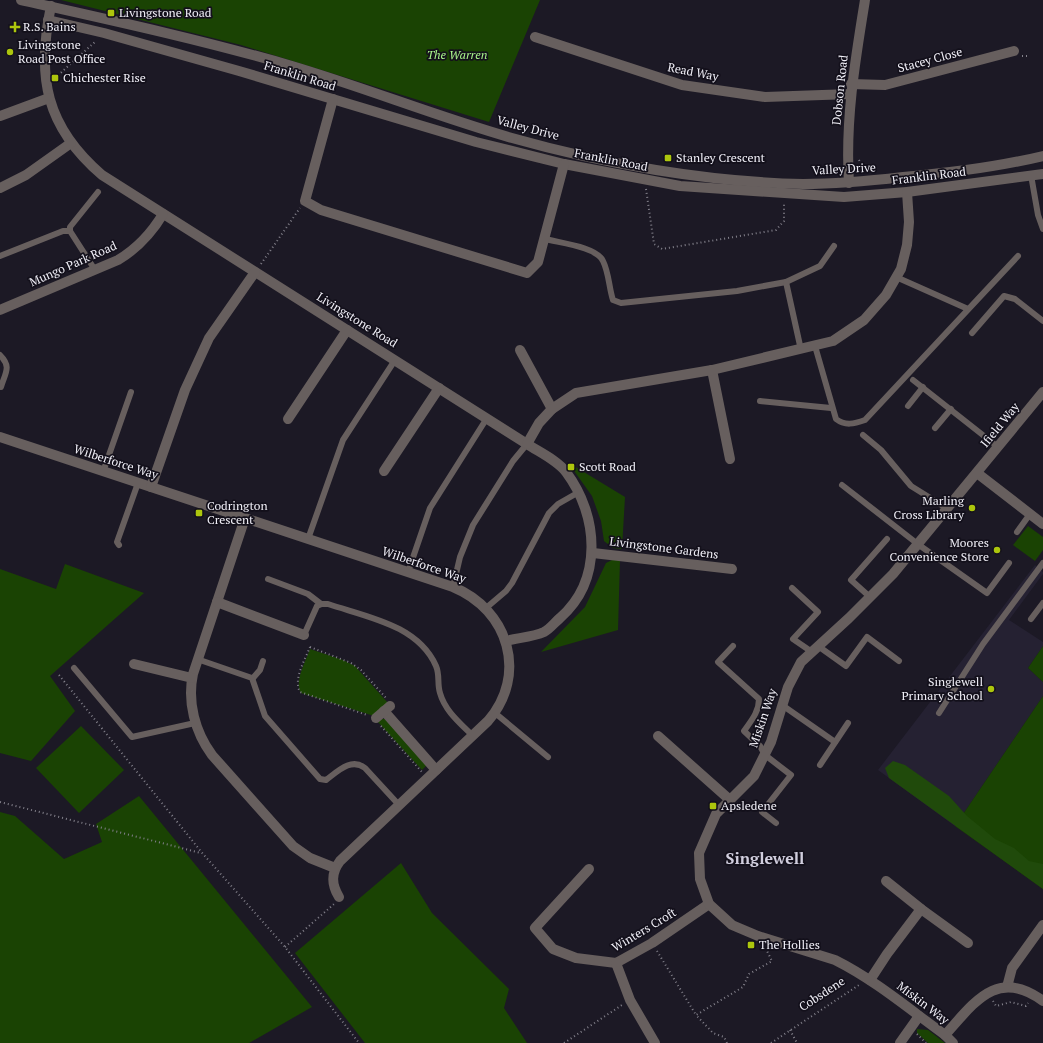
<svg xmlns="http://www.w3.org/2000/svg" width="1043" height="1043" font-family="'PT Serif',serif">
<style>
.built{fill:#252132}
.green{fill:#1a4303}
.forest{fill:#204a0b}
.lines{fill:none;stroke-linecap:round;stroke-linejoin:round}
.path{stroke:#83818b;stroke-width:2;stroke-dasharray:1 3;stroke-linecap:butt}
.service{stroke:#675f5e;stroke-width:6}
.minor{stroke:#675f5e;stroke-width:10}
.tertiary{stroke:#675f5e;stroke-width:10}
.poi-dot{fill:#adc60d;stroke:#13101b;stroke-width:1.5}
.labels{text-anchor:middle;stroke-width:3.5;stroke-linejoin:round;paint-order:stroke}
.poi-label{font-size:12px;fill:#f0eff7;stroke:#13101b;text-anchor:start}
.park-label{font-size:12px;font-style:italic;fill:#a9f58b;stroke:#13101b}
.street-label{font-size:12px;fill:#f0eff7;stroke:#13101b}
.district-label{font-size:16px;font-weight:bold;fill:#d1cede;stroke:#13101b}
</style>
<rect width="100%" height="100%" fill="#1c1925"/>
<polygon class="built" points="1035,565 1043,572 1043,574 1009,620 1043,642 1043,646 1028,668 1043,682 1043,696 955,826 878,770"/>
<g class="green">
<polygon points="61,0 540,0 489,122 241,45"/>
<polygon points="574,466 625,497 622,549 613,548 604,541 601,521 592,496 572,468"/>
<polygon points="1028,526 1043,537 1043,550 1035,561 1013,545"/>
<polygon points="612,560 620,560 618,630 541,652 585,607 606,563"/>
<polygon points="65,564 144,593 50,676 75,711 31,761 0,753 0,569 56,589"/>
<polygon points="1043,646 1043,682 1028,668"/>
<path d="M310,649L343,660L355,666L388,703L374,716L301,693C294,681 306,661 310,649Z"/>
<polygon points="1043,696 1043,889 955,826"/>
<polygon points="380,719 385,719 427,765 422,770 377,721"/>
<polygon points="81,726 124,770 79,813 36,768"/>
<polygon points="139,796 312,1007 249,1043 0,1043 0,812 15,816 64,859 102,842 96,824"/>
<polygon points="401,863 432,913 509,989 504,1008 527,1043 365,1043 295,953"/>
<polygon points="917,1029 928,1030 945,1043 928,1043 917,1033"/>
</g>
<polygon class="forest" points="893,761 905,765 949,796 967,816 995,839 1014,848 1029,861 1043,864 1043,889 889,778 885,768"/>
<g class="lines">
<g class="path">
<polyline points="1022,56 1028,56"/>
<polyline points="55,78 96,41"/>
<polyline points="859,160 861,164 870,170"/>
<polyline points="646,189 654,244 662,249 776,230 784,221 784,203"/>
<polyline points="261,264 300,208"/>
<path d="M310,647C305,660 293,679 300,692L367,715"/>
<polyline points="310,647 351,663 361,670 386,698"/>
<polyline points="59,675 203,854 285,947 359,1043"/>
<polyline points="381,726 422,772"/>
<polyline points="0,802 201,853"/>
<polyline points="285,947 334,904"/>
<polyline points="657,951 696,1015"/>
<polyline points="993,1001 996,1006 1011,1002 1026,1006 1028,1003"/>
<polyline points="790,1030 797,1043"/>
<polyline points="917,1034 926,1043"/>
<polyline points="564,1043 622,1005"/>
<polyline points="727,1043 724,1037 713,1033 696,1015 743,987 749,974 772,961 766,949"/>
<polyline points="771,1043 859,985"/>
</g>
<g class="service">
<polyline points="1031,175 1038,215 1043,229"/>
<path d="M545,239C560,243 597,247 603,261C609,273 609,288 613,300L621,303L737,291L786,282L820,266L834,246"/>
<polyline points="0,256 63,231 70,231"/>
<polyline points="95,270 70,231 70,227 98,192"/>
<polyline points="896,277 968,309"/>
<polyline points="786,282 801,350"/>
<polyline points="972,333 1004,296 1015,299 1043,321"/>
<path d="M815,346L836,419C845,426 854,424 865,420L1018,256"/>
<path d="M0,355C12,367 5,373 1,387"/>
<polyline points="913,380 998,447"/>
<polyline points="760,401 831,408"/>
<polyline points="908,406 923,387"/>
<polyline points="935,428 951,409"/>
<polyline points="863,435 881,450 911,486 948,509"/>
<polyline points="103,472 131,392"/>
<polyline points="842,485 919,545 987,593 1009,563"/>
<polyline points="1017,532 1030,514"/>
<polyline points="308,539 343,440 395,360"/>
<polyline points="119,545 117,542 138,483"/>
<polyline points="408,572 430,508 487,418"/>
<polyline points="268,579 308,594 321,604"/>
<polyline points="453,587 460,557 473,525 513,461 527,444"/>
<polyline points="792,588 818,612 793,639 812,652"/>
<polyline points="870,597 851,580 887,539"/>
<polyline points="486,608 506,591 512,583 549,513 558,504 579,492"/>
<polyline points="1031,619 1043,603"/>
<path d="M304,635L317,606L321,604H328C367,617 418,625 436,666C440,675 437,684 440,693C445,711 460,723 473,736"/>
<path d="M733,646L718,662L759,699C759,712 751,721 744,731L760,746L765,755L791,775L762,812L776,823"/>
<polyline points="818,646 846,666 867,637 899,661"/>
<path d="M197,659L252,678L265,716L320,779L326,780C337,772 351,757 365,768L399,805"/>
<polyline points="74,668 132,737 195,723"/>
<polyline points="253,678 260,670 263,661"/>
<polyline points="782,705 835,742"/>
<polyline points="495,713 548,757"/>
<polyline points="939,713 983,644 1043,563"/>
<polyline points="820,765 848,723"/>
</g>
<g class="minor">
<path d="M51,6C36,77 46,127 102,175L527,444C539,452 557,460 566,472C599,516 603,580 560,618C555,622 550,629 544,632C533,637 517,638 506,641"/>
<polyline points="48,20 104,33 239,71 476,142 564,164 680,186 844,197 907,192 1043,174"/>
<polyline points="535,37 682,85 765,97 851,94"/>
<polyline points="851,84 885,85 1014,51"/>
<polyline points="333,99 305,201 321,210 527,273 538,262 564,164"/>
<polyline points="0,116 49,98"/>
<path d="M849,183C845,121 855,61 865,0"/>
<polyline points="0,188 26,175 71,143"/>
<path d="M0,310L118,260C138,248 151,234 163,214"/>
<polyline points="520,350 552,409"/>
<polyline points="712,370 730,459"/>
<polyline points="288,419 347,330"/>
<path d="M0,437L453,587C509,610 528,675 488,721L340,861C331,873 331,884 339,897"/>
<polyline points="527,444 539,423 552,409 576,393 712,370 833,341 864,320 886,295 901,269 907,245 909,222 907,192"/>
<polyline points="384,471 439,388"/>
<polyline points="977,473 1043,524"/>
<polyline points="151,487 185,390 209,338 255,272"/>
<path d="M245,518L193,674C187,702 195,732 212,755L293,846L310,858L335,868"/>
<polyline points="593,553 732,569"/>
<polyline points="217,602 304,635"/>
<polyline points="134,664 192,678"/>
<polyline points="384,711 436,770"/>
<polyline points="376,718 390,706"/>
<polyline points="658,736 730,800"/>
<polyline points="589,869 535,928 553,949 576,958 616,963 652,943 709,904"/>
<polyline points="921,909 968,943"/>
<polyline points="616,963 630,1000 655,1043"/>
<polyline points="870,980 887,954 921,909 886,881"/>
<polyline points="1007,987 1012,968 1043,925"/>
<path d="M945,1035C974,1003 997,967 1043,1001"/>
<polyline points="900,1043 919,1016"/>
<path d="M953,1043L945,1035C909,1009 875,980 835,960L758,936L732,925L709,904L700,879L699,853L716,814L754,776L771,742L788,687L801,662L849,618L893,574L1043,392"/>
</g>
<path class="tertiary" d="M21,0C111,20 203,40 292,66C366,88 438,117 512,138C604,164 707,182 803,184C836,184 869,181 903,177C950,173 997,167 1043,156"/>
</g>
<g class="poi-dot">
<rect x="107" y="9" width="8" height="8" rx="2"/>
<path d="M13 21h4v4h4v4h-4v4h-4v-4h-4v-4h4z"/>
<circle cx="10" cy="52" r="4"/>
<rect x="51" y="74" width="8" height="8" rx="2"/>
<rect x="664" y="154" width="8" height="8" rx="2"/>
<rect x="567" y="463" width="8" height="8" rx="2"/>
<circle cx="972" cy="508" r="4"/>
<rect x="195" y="509" width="8" height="8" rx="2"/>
<circle cx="997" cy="550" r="4"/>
<circle cx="991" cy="689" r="4"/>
<rect x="709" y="802" width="8" height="8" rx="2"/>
<rect x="747" y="941" width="8" height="8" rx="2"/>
</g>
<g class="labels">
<g class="poi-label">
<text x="119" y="17">Livingstone Road</text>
<text x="23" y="31">R.S. Bains</text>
<text x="18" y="49">Livingstone<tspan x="18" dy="14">Road Post Office</tspan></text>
<text x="63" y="82">Chichester Rise</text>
<text x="676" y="162">Stanley Crescent</text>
<text x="579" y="471">Scott Road</text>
<text x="964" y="505" text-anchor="end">Marling<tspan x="964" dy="14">Cross Library</tspan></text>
<text x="207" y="510">Codrington<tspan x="207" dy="14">Crescent</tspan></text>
<text x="989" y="547" text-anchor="end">Moores<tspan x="989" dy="14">Convenience Store</tspan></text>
<text x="983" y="686" text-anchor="end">Singlewell<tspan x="983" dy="14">Primary School</tspan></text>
<text x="721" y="810">Apsledene</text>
<text x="759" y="949">The Hollies</text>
</g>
<g class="park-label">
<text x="457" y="59">The Warren</text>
</g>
<g class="street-label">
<text transform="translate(930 60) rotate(-15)" y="4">Stacey Close</text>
<text transform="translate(693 72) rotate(11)" y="4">Read Way</text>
<text transform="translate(300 76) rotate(17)" y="4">Franklin Road</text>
<text transform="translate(840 90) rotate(-84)" y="4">Dobson Road</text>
<text transform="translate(528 128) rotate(15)" y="4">Valley Drive</text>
<text transform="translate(611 160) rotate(11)" y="4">Franklin Road</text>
<text transform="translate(844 169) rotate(-3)" y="4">Valley Drive</text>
<text transform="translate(929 176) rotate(-7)" y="4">Franklin Road</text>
<text transform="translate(73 264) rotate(-24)" y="4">Mungo Park Road</text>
<text transform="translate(357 320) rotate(32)" y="4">Livingstone Road</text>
<text transform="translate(1000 425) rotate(-51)" y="4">Ifield Way</text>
<text transform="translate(116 462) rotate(18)" y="4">Wilberforce Way</text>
<text transform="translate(664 548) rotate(7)" y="4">Livingstone Gardens</text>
<text transform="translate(424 565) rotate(19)" y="4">Wilberforce Way</text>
<text transform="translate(763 718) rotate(-71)" y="4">Miskin Way</text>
<text transform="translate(644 930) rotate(-31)" y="4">Winters Croft</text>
<text transform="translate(822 994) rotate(-33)" y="4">Cobsdene</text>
<text transform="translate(923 1003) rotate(37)" y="4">Miskin Way</text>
</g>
<g class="district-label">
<text x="765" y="864">Singlewell</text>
</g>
</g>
</svg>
